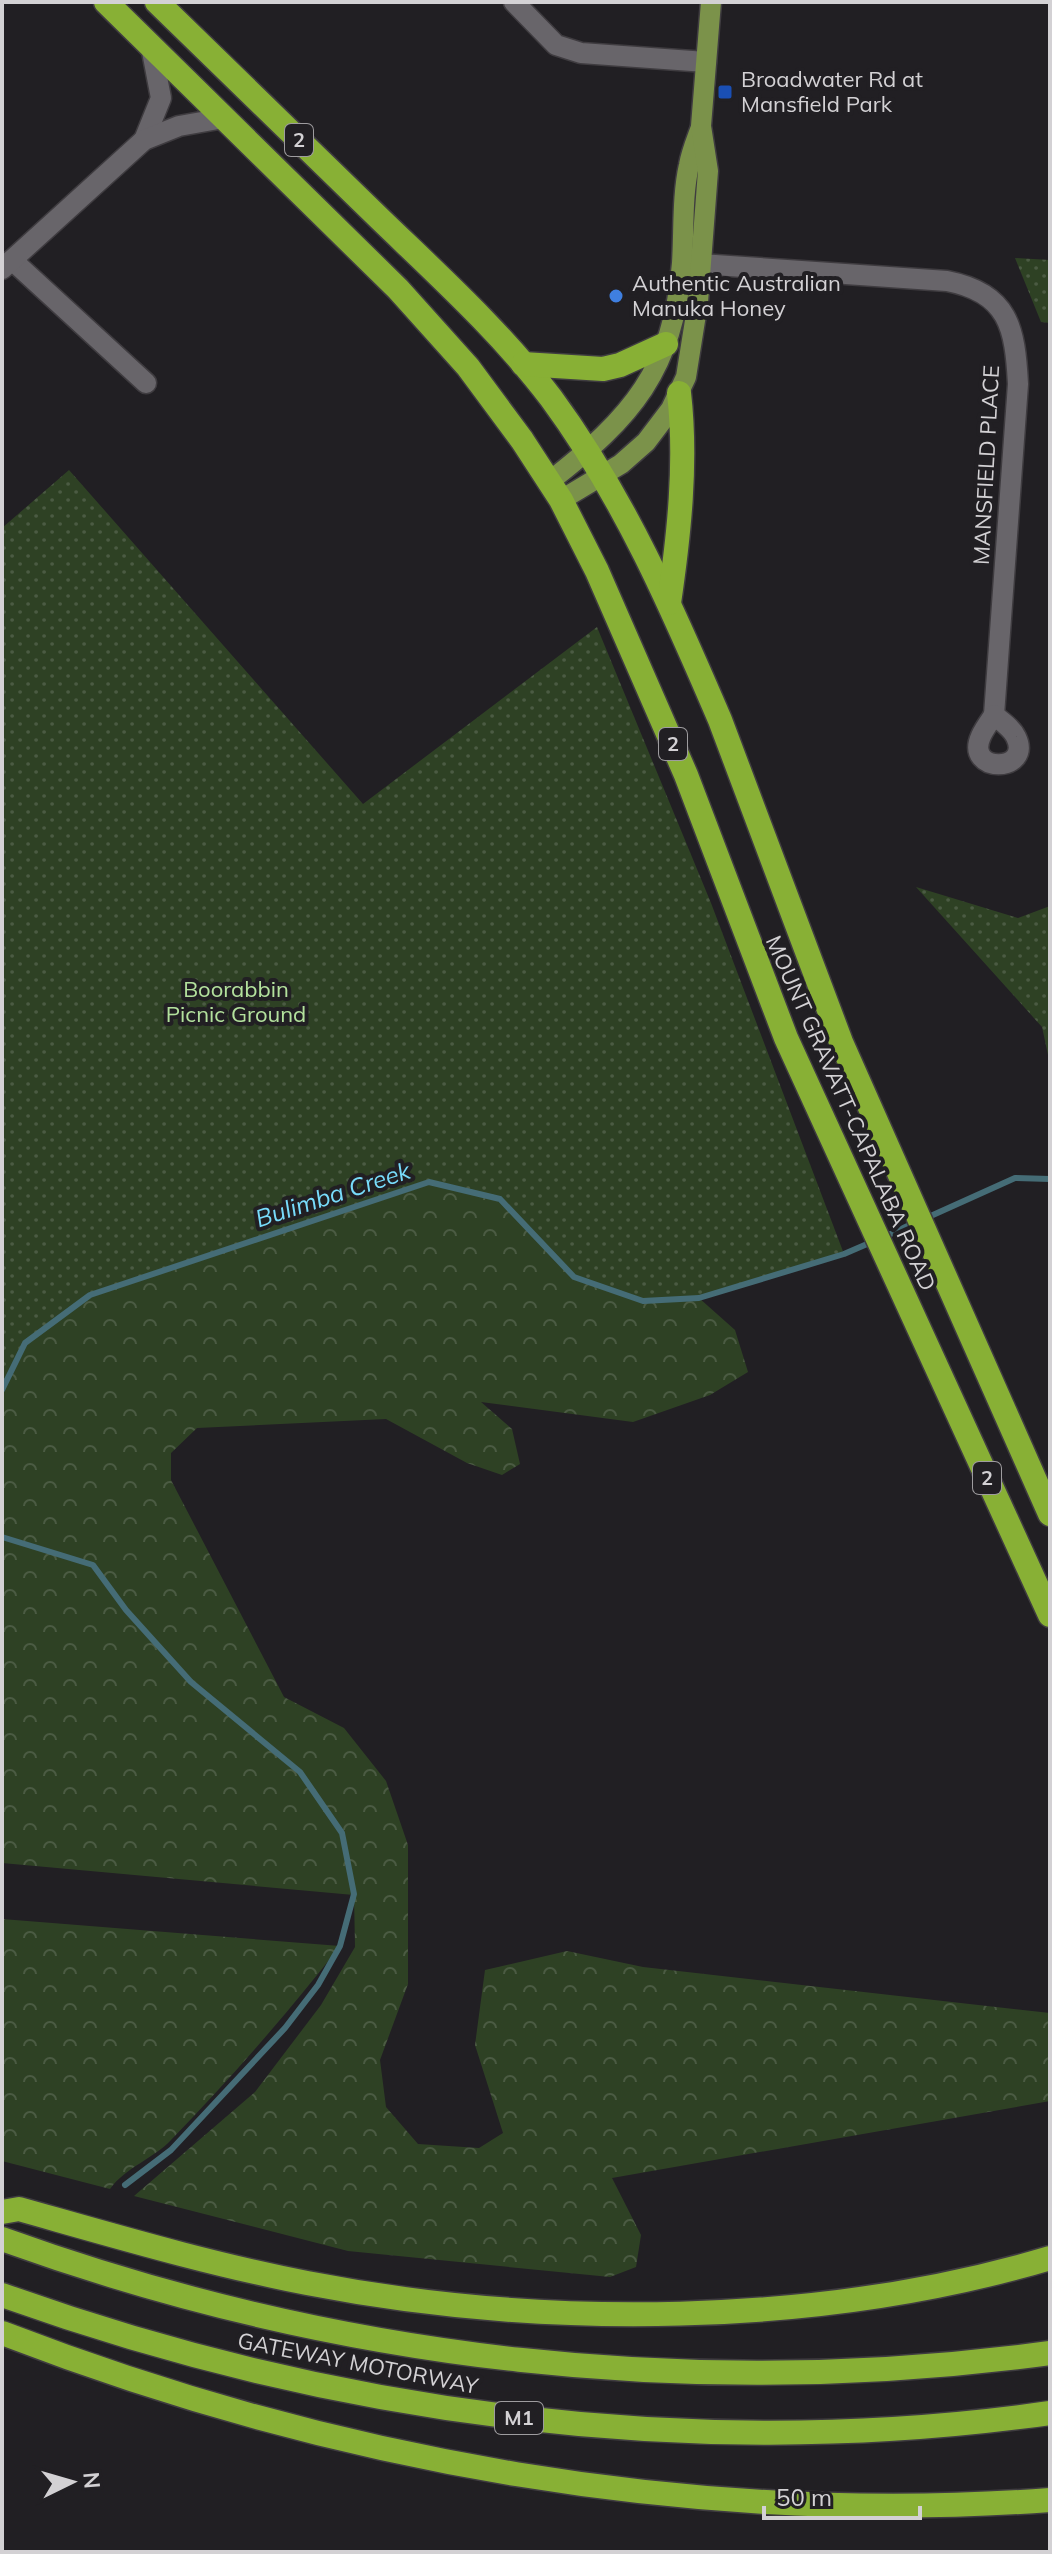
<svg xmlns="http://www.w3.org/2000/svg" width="1052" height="2554" font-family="Mulish,sans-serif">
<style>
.green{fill:url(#green-dots)}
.forest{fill:url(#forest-crowns)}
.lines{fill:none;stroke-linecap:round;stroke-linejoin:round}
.stream{stroke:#456c76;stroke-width:6}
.minor-casing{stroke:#3f3c40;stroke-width:23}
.major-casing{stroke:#3f3c40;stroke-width:23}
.highway-casing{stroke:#3f3c40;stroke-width:27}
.minor{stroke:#68656a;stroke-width:20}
.major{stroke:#7b924a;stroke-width:20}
.highway{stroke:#88b035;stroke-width:24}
.transit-dot{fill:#1a4fb4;stroke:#211f23;stroke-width:3}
.shop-dot{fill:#3f7fe0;stroke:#211f23;stroke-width:3}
.labels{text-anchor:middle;stroke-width:8;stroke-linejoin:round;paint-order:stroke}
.shield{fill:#211f23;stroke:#9e9c9f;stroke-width:2}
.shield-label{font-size:20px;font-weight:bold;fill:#d3d1d4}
.poi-label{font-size:22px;fill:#d3d1d4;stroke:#211f23;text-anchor:start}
.street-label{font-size:22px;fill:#d3d1d4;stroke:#211f23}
.park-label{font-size:22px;fill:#b3e19d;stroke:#211f23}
.water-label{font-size:24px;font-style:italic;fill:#78dcfb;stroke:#211f23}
</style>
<defs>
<pattern id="green-dots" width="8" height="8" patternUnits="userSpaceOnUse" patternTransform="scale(2)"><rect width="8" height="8" fill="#2e4124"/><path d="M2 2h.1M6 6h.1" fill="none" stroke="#4b5b43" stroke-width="1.8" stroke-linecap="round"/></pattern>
<pattern id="forest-crowns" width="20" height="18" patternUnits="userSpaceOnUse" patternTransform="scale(2)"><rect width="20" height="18" fill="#2e4124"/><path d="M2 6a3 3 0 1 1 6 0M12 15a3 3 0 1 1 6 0" fill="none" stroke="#4b5b43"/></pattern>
</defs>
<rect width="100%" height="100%" fill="#211f23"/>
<g class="green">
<polygon points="1015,258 1050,260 1050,323 1041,322"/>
<polygon points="69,470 363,804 597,627 711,903 844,1254 699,1298 643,1301 574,1277 500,1199 429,1182 261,1240 25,1343 2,1390 2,528"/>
<polygon points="916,887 1018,918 1050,906 1050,1064 1042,1027"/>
</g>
<g class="forest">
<polygon points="429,1182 500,1199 574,1277 643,1301 699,1298 735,1330 748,1372 710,1395 633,1422 481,1402 512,1429 520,1464 502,1475 467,1463 386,1419 197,1428 171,1453 171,1480 284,1697 344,1728 386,1781 408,1845 408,1984 380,2060 386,2107 418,2144 479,2148 503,2133 475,2045 485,1970 567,1951 643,1967 1050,2013 1050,2101 612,2178 641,2235 636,2267 610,2277 348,2251 134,2196 255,2092 321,2005 355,1947 354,1895 2,1863 2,1390 25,1343 90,1295"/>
<path d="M2,1919L340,1946C287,2014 231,2078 171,2140C153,2159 126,2167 110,2189L2,2161Z"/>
</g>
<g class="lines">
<g class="stream">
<polyline points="924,1219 1015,1178 1050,1179"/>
<polyline points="884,1237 914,1223"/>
<polyline points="2,1390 25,1343 90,1295 429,1182 500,1199 574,1277 643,1301 699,1298 844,1254 874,1241"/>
<polyline points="2,1537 93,1565 126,1610 191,1682 300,1772 342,1833 354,1894 340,1946 318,1985 285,2028 171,2150 125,2185"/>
</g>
<g class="minor-casing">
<g id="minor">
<polyline points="514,2 556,45 581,53 706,62"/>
<polyline points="144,140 161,98 151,46"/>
<polyline points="12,260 146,383"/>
<path d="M686,263L947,281C1009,293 1015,328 1018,384L994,715"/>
<polyline points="2,269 144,140 179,126 224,118"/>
<path d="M994,715C1001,721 1012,728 1016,737C1033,773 964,774 981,736C984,729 990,721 994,715Z"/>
</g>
</g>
<g class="major-casing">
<g id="major">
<path d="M550,481C632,417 673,371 682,263C684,231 682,196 689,165C691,153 696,141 700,130"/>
<polyline points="561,500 621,464 646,442 671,409 686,377 698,302 708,171 701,126 711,2"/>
</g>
</g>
<g class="highway-casing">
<g id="highway">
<polyline points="106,2 398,289 468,367 522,440 561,500 597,571 686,775 786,1038 1050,1615"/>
<path d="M157,2C231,74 305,146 379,218C439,276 501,332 551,398C624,497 672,608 720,720L841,1042L1050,1514"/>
<polyline points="523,364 603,369 620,365 666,344"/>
<path d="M669,603C679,535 687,462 679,393"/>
<path d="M2,2212L19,2209C115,2236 209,2264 307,2283C543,2329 819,2327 1050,2258"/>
<path d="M2,2239C340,2361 694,2401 1050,2353"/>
<path d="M2,2295C337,2415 697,2463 1050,2413"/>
<path d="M2,2333C334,2461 694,2526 1050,2500"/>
</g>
</g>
<use href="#minor" class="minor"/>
<use href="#major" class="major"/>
<use href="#highway" class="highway"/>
</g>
<rect class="transit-dot" x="717" y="84" width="16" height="16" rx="4"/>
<circle class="shop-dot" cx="616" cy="296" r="8"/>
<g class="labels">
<g class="shield">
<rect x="285" y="124" width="28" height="32" rx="6"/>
<rect x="659" y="728" width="28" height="32" rx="6"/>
<rect x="973" y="1462" width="28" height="32" rx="6"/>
<rect x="495" y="2402" width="48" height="32" rx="6"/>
</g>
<g class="shield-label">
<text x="299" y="147">2</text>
<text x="673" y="751">2</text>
<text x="987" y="1485">2</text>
<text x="519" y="2425">M1</text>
</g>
<g class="poi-label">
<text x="741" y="87">Broadwater Rd at<tspan x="741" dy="25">Mansfield Park</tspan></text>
<text x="632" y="291">Authentic Australian<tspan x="632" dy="25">Manuka Honey</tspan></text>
</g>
<g class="street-label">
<text transform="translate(986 465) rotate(-87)" y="8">MANSFIELD PLACE</text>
<text transform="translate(851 1113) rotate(66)" y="8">MOUNT GRAVATT-CAPALABA ROAD</text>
<text transform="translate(358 2363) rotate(11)" y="8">GATEWAY MOTORWAY</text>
</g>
<g class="park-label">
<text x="236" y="997">Boorabbin<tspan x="236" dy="25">Picnic Ground</tspan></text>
</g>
<g class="water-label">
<text transform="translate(333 1195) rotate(-18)" y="8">Bulimba Creek</text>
</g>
</g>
<rect width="1052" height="2554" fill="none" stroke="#d3d1d4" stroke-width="8"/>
<g transform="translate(72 2482) rotate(85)" stroke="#211f23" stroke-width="6" paint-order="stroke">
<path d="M0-6L14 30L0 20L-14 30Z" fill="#d3d1d4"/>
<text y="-12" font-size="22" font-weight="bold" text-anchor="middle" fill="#d3d1d4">N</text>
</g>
<path d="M764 2506v12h156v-12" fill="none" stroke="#d3d1d4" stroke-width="4"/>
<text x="776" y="2506" font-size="24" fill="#d3d1d4" stroke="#211f23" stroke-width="6" paint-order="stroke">50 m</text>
</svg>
